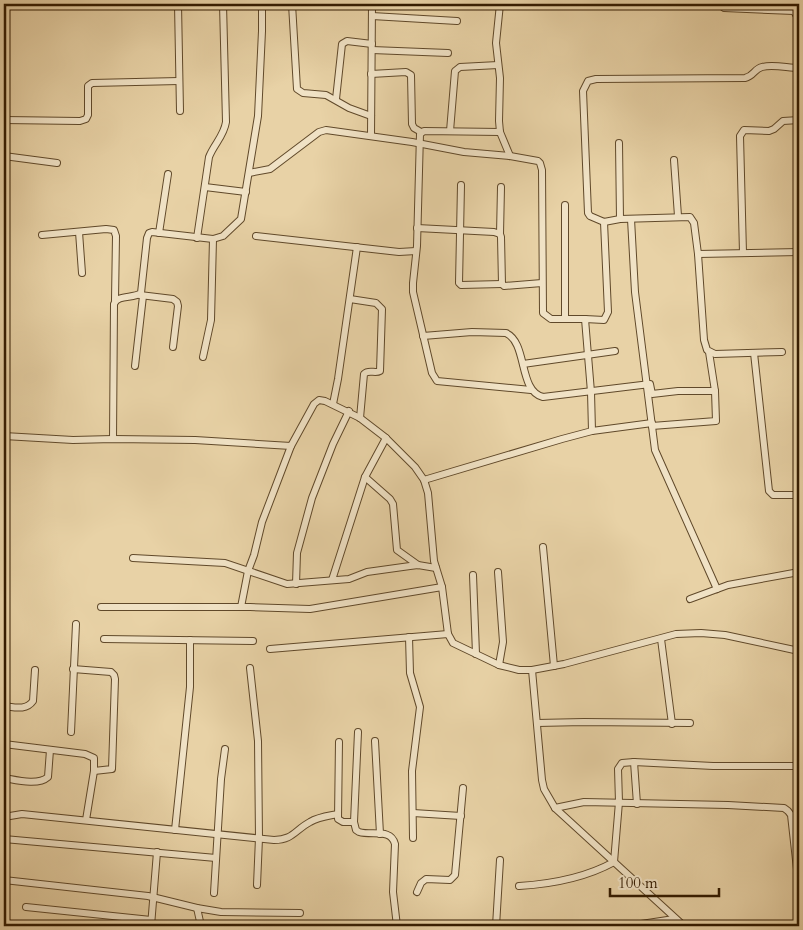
<svg xmlns="http://www.w3.org/2000/svg" width="803" height="930" font-family="Cardo,serif">
<style>
.lines{fill:none;stroke-linecap:round;stroke-linejoin:round}
.street-casing{stroke:#60492a;stroke-width:8}
.street{stroke:#f0e2c5;stroke-width:6}
</style>
<rect width="100%" height="100%" fill="#e8d2a6"/>
<filter id="stains"><feTurbulence type="fractalNoise" baseFrequency=".004" numOctaves="4"/><feColorMatrix values="0 0 0 0 .2 0 0 0 0 .09 0 0 0 0 .02 0 0 0 .5 -.17"/></filter>
<radialGradient id="worn" r=".72"><stop offset=".6" stop-color="#630" stop-opacity="0"/><stop offset="1" stop-color="#630" stop-opacity=".3"/></radialGradient>
<g class="lines">
<g class="street-casing">
<g id="street">
<polyline points="178,4 180,111"/>
<polyline points="292,4 297,89 303,93 326,95 349,108 371,116"/>
<polyline points="500,4 496,43 500,78 499,121 500,132 510,156"/>
<polyline points="719,4 724,8 794,11 799,20"/>
<polyline points="372,16 457,21"/>
<polyline points="372,50 448,53"/>
<path d="M799,68C788,68 773,64 762,67C754,69 754,76 745,78L596,79L588,81L583,91L588,213L590,216L604,222L620,219L690,217L694,223L698,254L799,252"/>
<polyline points="371,74 406,72 411,75 412,124 414,128 421,132"/>
<polyline points="336,99 342,44 347,41 372,44"/>
<polyline points="4,120 80,121 86,119 88,115 88,86 92,83 179,81"/>
<polyline points="450,131 455,71 460,67 498,65"/>
<polyline points="500,132 424,131 420,134 417,246 413,283 413,292 432,373 437,381 531,390"/>
<polyline points="371,135 372,4"/>
<polyline points="619,143 620,219"/>
<polyline points="4,156 57,163"/>
<polyline points="674,160 678,216"/>
<polyline points="249,173 270,169 319,132 326,130 412,142 464,152 510,156 538,161 540,163 542,170 543,313 551,319 585,319"/>
<polyline points="461,185 459,283 461,285 502,284"/>
<polyline points="205,187 246,192"/>
<polyline points="631,219 635,292 655,450 717,589"/>
<polyline points="417,228 494,232 500,234 501,237 502,284 504,286 542,283"/>
<polyline points="79,232 82,273"/>
<polyline points="159,233 168,174"/>
<polyline points="500,234 501,187"/>
<polyline points="42,235 106,229 114,230 116,236 115,300"/>
<polyline points="256,236 399,252 416,251"/>
<path d="M197,238L209,157C214,144 224,136 226,122L223,4"/>
<polyline points="743,253 740,136 744,130 769,131 774,129 783,121 799,120"/>
<polyline points="698,254 704,340 707,350 715,354 782,352"/>
<polyline points="140,295 173,299 177,302 178,306 173,347"/>
<path d="M350,299L376,303L382,309L380,371C375,374 369,369 364,374L360,418"/>
<polyline points="565,318 565,205"/>
<path d="M423,336L472,332L506,333C528,343 518,391 543,397L650,384L652,394L678,391H715L709,352"/>
<polyline points="754,353 769,491 773,495 799,495"/>
<polyline points="203,357 211,320 213,239"/>
<polyline points="523,364 615,351"/>
<polyline points="135,366 143,296"/>
<polyline points="333,404 338,379 357,247"/>
<polyline points="652,426 716,421 715,391"/>
<polyline points="592,431 652,423"/>
<polyline points="4,436 73,440 113,439 195,440 291,446 314,404 319,400 325,401 360,418 386,438 415,467 424,480 428,493 434,561 442,587 448,634 453,643 499,665 519,670 532,670 564,664 676,634 701,633 725,635 799,651"/>
<path d="M113,439L114,304C118,294 133,299 141,293L147,238L149,233L152,232L213,239L223,236L241,219L258,116L262,31V4"/>
<polyline points="365,477 390,499 393,504 397,550 418,565"/>
<polyline points="424,480 562,439 592,431 591,392 585,319 604,320 608,312 604,222"/>
<polyline points="543,547 554,666"/>
<polyline points="133,558 225,563 287,584 349,579 367,572 410,566 418,565 436,568"/>
<polyline points="498,572 503,642 499,665"/>
<polyline points="797,573 799,584"/>
<polyline points="473,575 476,654"/>
<polyline points="332,580 365,477 386,438"/>
<polyline points="296,584 297,553 312,498 333,444 349,411"/>
<polyline points="690,599 728,585 799,572"/>
<polyline points="101,607 250,607 310,609 442,587"/>
<polyline points="241,607 248,571 254,555 262,522 291,446"/>
<polyline points="409,637 410,673 420,707 412,771 413,838"/>
<polyline points="104,639 253,641"/>
<polyline points="661,639 672,724"/>
<polyline points="270,649 448,634"/>
<polyline points="250,668 258,741 259,838 257,885"/>
<polyline points="73,669 111,672 114,675 115,679 112,769 94,771"/>
<polyline points="532,670 542,780 544,789 555,808 684,926"/>
<path d="M4,706C14,707 26,711 33,701L35,670"/>
<polyline points="537,723 584,722 690,723"/>
<polyline points="71,732 76,624"/>
<path d="M358,732L354,822L356,830L359,832C372,836 391,828 395,844L393,892L397,926"/>
<polyline points="375,741 380,834"/>
<polyline points="339,742 338,819 343,822 354,822"/>
<polyline points="4,744 85,754 94,758 94,771 86,820"/>
<polyline points="634,762 637,804"/>
<path d="M4,778C16,780 38,786 48,777L50,750"/>
<polyline points="555,808 584,802 728,805 784,808 788,811 791,815 797,869"/>
<polyline points="413,813 461,816"/>
<path d="M4,817L22,814L274,840C293,840 295,830 310,822C318,817 328,816 338,814"/>
<polyline points="175,830 190,687 190,640"/>
<polyline points="4,839 216,858"/>
<polyline points="4,880 148,896 197,908 221,912 300,913"/>
<path d="M519,886C552,884 585,878 614,862L619,802L618,769L622,763L634,762L713,766H799"/>
<polyline points="417,892 421,883 426,879 450,880 455,875 463,788"/>
<polyline points="214,893 221,779 225,749"/>
<polyline points="26,907 151,920"/>
<polyline points="197,908 201,926"/>
<polyline points="151,926 157,852"/>
<polyline points="395,926 421,926"/>
<polyline points="496,926 500,860"/>
<polyline points="628,926 674,919"/>
</g>
</g>
<use href="#street" class="street"/>
</g>
<rect width="803" height="930" fill="none" stroke="#e8d2a6" stroke-width="20"/>
<rect x="5" y="5" width="793" height="920" fill="none" stroke="#331b00" stroke-width="2.5"/>
<rect x="10" y="10" width="783" height="910" fill="none" stroke="#331b00"/>
<path d="M610 888v8h109v-8" fill="none" stroke="#331b00" stroke-width="2.5"/>
<text x="618" y="888" font-size="15" fill="#331b00" stroke="#f0e2c5" stroke-width="4" paint-order="stroke">100 m</text>
<rect width="100%" height="100%" filter="url(#stains)"/>
<rect width="100%" height="100%" fill="url(#worn)"/>
</svg>
